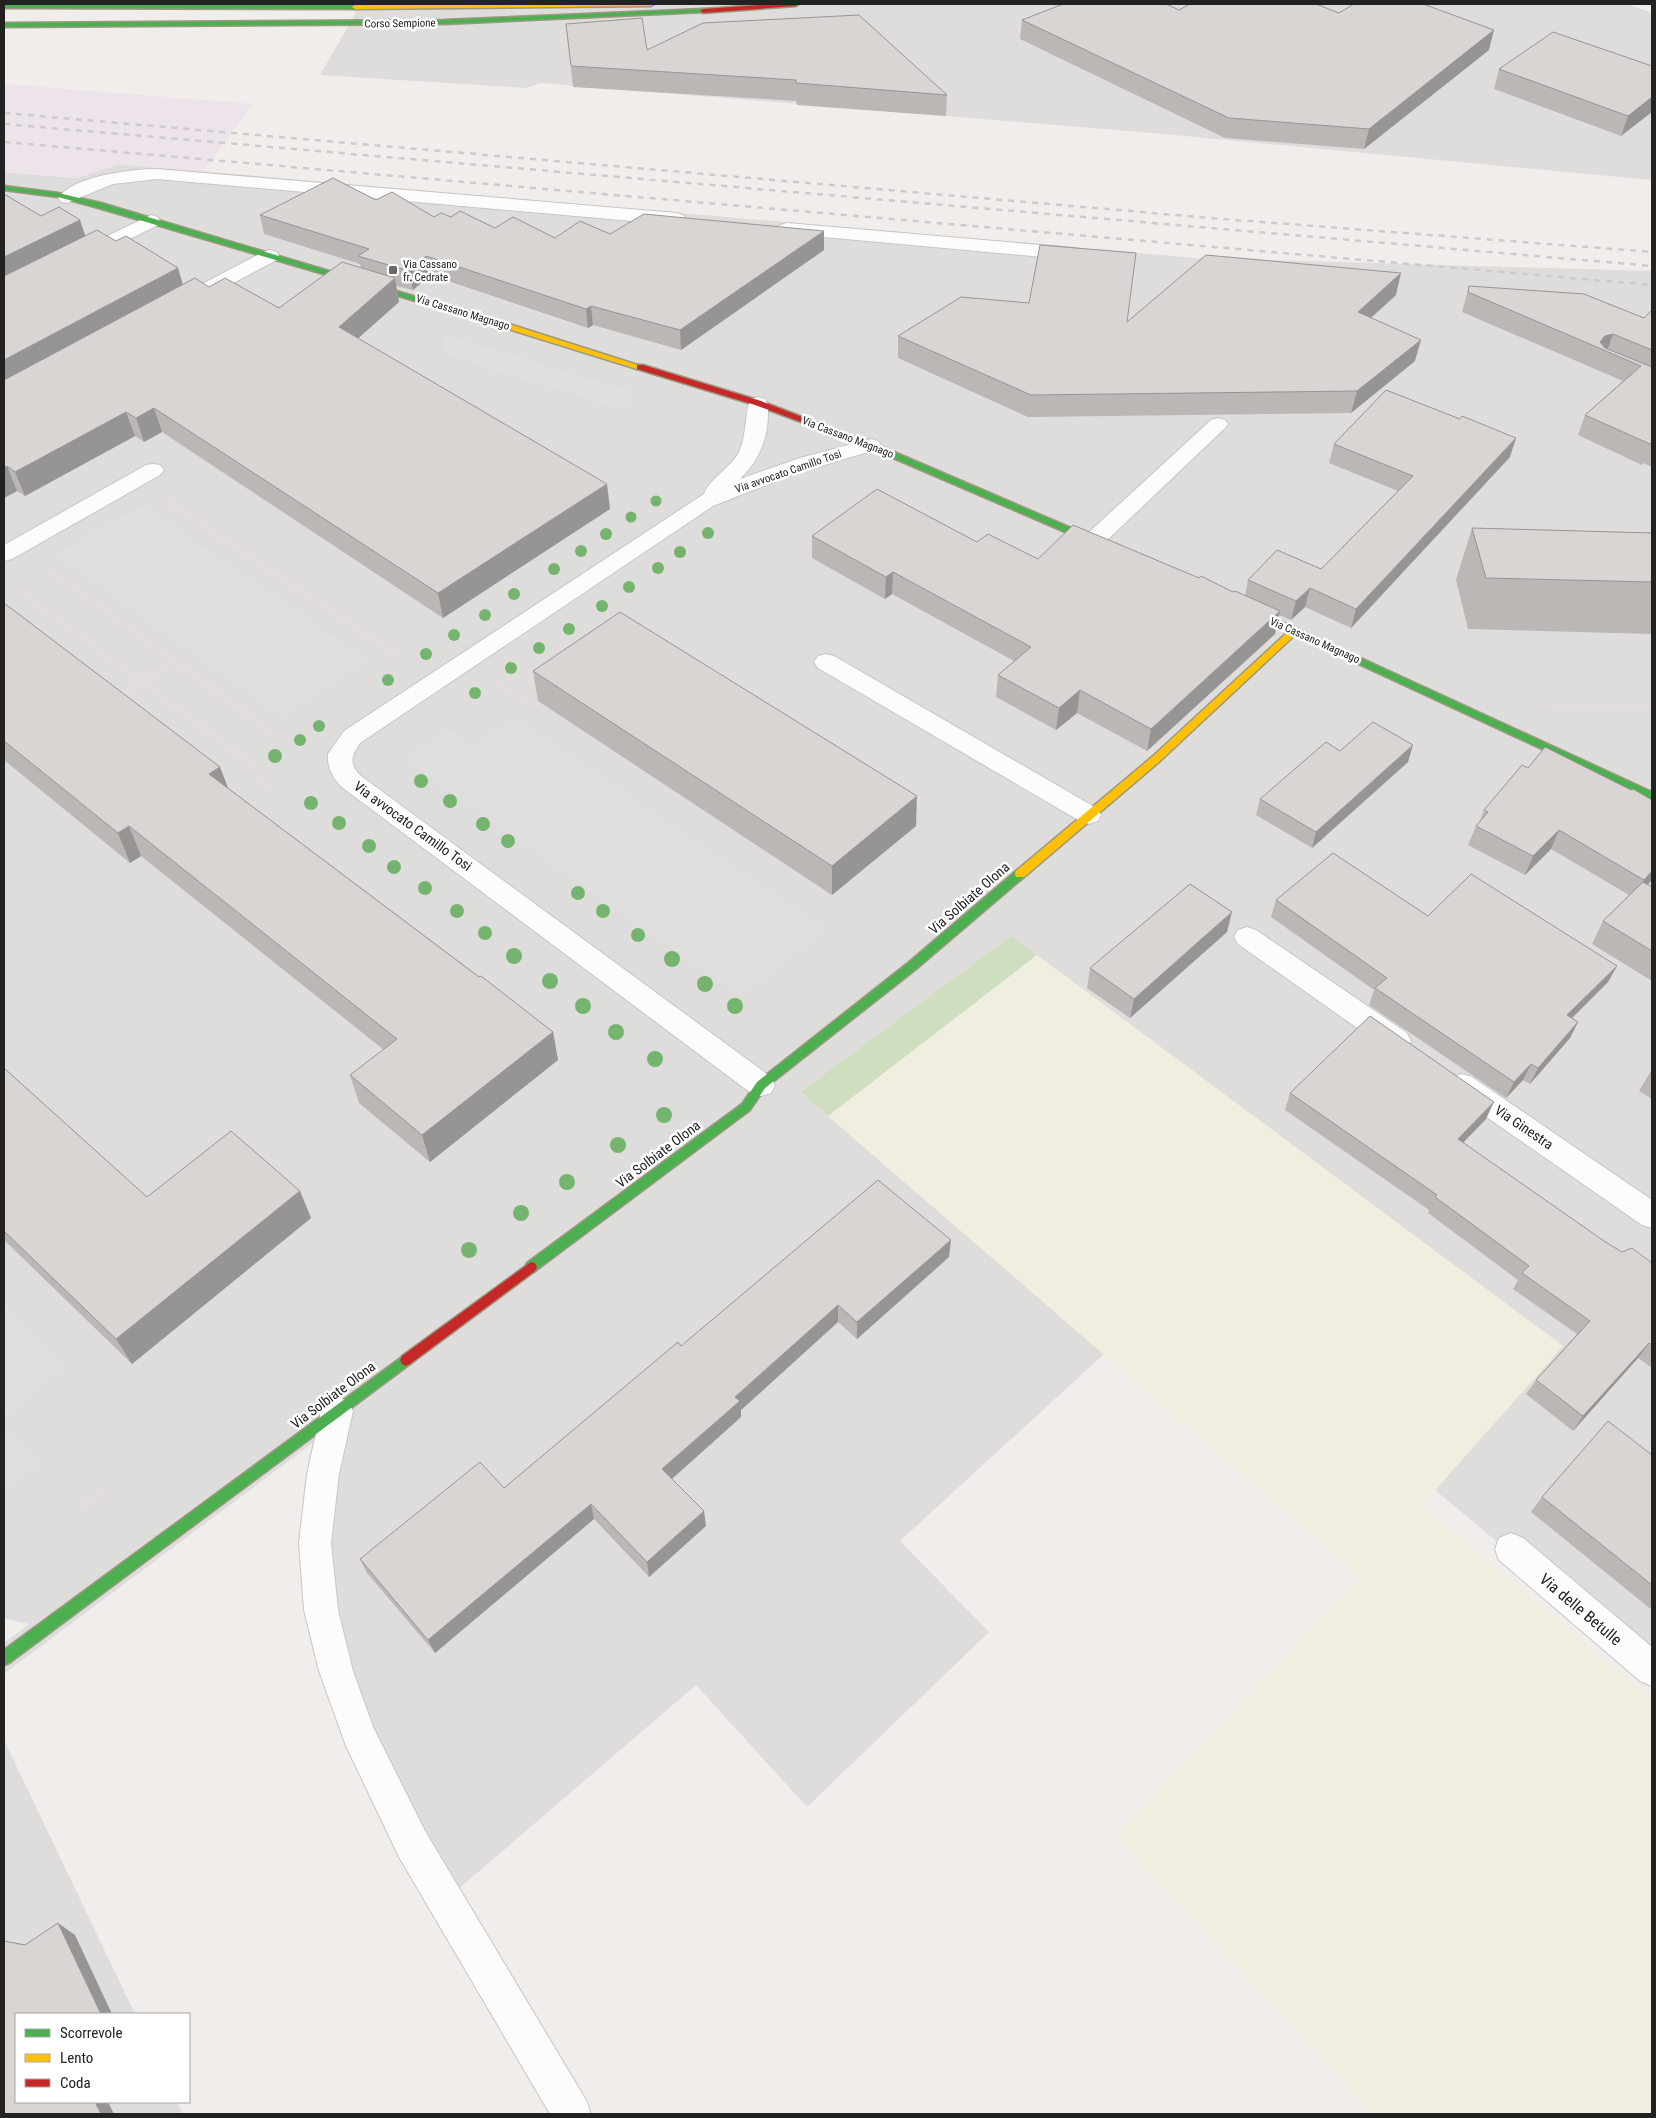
<svg xmlns="http://www.w3.org/2000/svg" width="1656" height="2118" font-family="'Roboto Condensed',sans-serif">
<style>
.residential{fill:#dfdddc}
.industrial{fill:#ede3ea}
.farmland{fill:#f0eede}
.forest{fill:#cfdebf}
.parking{fill:#e0dfde}
.lines{fill:none;stroke-linecap:round;stroke-linejoin:round}
.lane-casing{stroke:#c7c6c5;stroke-width:2}
.street-casing{stroke:#c7c6c5;stroke-width:2}
.fast-casing{stroke:#9b9981;stroke-width:3}
.slow-casing{stroke:#9b9981;stroke-width:3}
.jam-casing{stroke:#9b9981;stroke-width:3}
.path-far1{stroke:#ecdbdc;stroke-width:2.5;stroke-dasharray:2 2;stroke-linecap:butt}
.path{stroke:#ecdbdc;stroke-width:4;stroke-dasharray:3 3;stroke-linecap:butt}
.lane{fill:#fdfcfc;fill-rule:evenodd}
.street{fill:#fdfcfc;fill-rule:evenodd}
.fast{fill:#4caf50;fill-rule:evenodd}
.slow{fill:#ffc107;fill-rule:evenodd}
.jam{fill:#c62828;fill-rule:evenodd}
.rail{stroke:#cccccb;stroke-width:2.5;stroke-dasharray:6 6;stroke-linecap:butt}
.tree{fill:#75b46e}
.wall{fill:#bab7b5}
.shaded-wall{fill:#979594}
.building{fill:#d8d5d3;stroke:#979594}
.poi-dot{fill:#6a6968;stroke:#fff;stroke-width:2}
.labels{text-anchor:middle;stroke-width:5;stroke-linejoin:round;paint-order:stroke}
.far-street-label{font-size:11px;fill:#222;stroke:#fff}
.far-poi-label{font-size:11px;fill:#222;stroke:#fff;text-anchor:start}
.street-label{font-size:14px;fill:#222;stroke:#fff}
.near-street-label{font-size:16px;fill:#222;stroke:#fff}
</style>
<rect width="100%" height="100%" fill="#f0edea"/>
<g class="residential">
<polygon points="361,4 1628,4 1652,13 1652,180 1142,132 540,83 527,88 320,75"/>
<polygon points="119,164 1196,258 1652,271 1652,1671 1435,1490 1563,1346 1011,936 800,1092 1104,1354 900,1541 989,1632 807,1807 696,1685 435,1909 349,1743 314,1442 4,1674 4,1643 29,1624 4,1618 4,172 77,178"/>
<polygon points="4,1740 135,2014 16,2014 16,2102 177,2102 183,2114 4,2114"/>
</g>
<polygon class="industrial" points="4,84 253,104 202,172 119,164 77,178 4,172"/>
<polygon class="farmland" points="1037,955 1563,1346 1421,1506 1652,1701 1652,2114 1374,2114 1116,1836 1361,1577 828,1116"/>
<polygon class="forest" points="1011,936 1037,955 828,1116 800,1092"/>
<g class="parking">
<polygon points="446,335 631,392 629,411 443,354"/>
<polygon points="142,506 154,514 367,660 281,716 57,554"/>
<polygon points="514,718 759,885 825,929 741,997 406,760 449,730 473,746"/>
<polygon points="4,1303 67,1365 4,1417"/>
<polygon points="4,1426 39,1464 4,1494"/>
</g>
<g class="lines">
<g class="lane-casing">
<g id="lane">
<path d="M157,169L677,213L683,215L686,219L683,223L677,225L157,179L113,184L67,203L61,202L58,198C73,176 132,169 157,169Z"/>
<polygon points="787,223 1075,248 1082,250 1084,254 1082,258 1075,260 780,233 778,229 780,225"/>
<polygon points="1218,418 1225,420 1228,424 1225,428 1102,545 1094,547 1086,545 1083,540 1086,535 1211,420"/>
<polygon points="153,464 160,465 164,470 160,475 12,559 4,561 4,545 146,465"/>
<polygon points="337,1397 348,1401 353,1411 339,1474 331,1543 338,1610 353,1671 373,1727 425,1831 586,2100 591,2114 550,2114 399,1857 346,1746 319,1671 304,1610 299,1543 307,1474 321,1411 326,1401"/>
</g>
</g>
<g class="street-casing">
<g id="street">
<polygon points="151,215 158,217 160,221 158,225 88,260 81,262 74,260 72,256 74,252"/>
<polygon points="270,250 277,252 279,256 277,260 201,300 194,302 187,300 184,296 187,292 263,252"/>
<path d="M758,397L765,399C769,404 768,408 768,414C768,440 758,461 740,479L800,458L871,439L878,441L881,445L878,449L794,474L713,506L360,743C352,755 348,764 361,776L771,1077L775,1085L771,1093L761,1096L751,1093L343,788C333,779 327,768 328,754L344,731L704,494C710,478 731,468 739,452C747,436 745,408 751,399Z"/>
<polygon points="826,654 834,656 1098,809 1101,815 1098,821 1089,824 1080,821 818,668 814,662 818,656"/>
<polygon points="1247,927 1256,930 1407,1033 1411,1041 1407,1049 1397,1052 1387,1049 1238,944 1234,937 1238,930"/>
<polygon points="1462,1074 1472,1077 1652,1200 1652,1228 1642,1225 1452,1093 1448,1085 1452,1077"/>
<polygon points="1511,1533 1523,1538 1652,1647 1652,1686 1640,1681 1499,1560 1495,1549 1499,1538"/>
</g>
</g>
<g class="fast-casing">
<g id="fast">
<polygon points="4,4 355,5 358,7 355,9 4,8"/>
<polygon points="703,9 706,11 705,12 444,24 4,27 4,23 444,20"/>
<polygon points="4,186 58,193 101,203 460,310 453,312 95,207 58,197 4,190"/>
<polygon points="866,440 1106,543 1107,545 1106,547 1100,547 863,445 862,443"/>
<polygon points="1243,604 1652,792 1652,800 1240,609 1240,605"/>
<polygon points="1020,870 1025,874 1024,877 916,969 765,1088 750,1110 535,1271 531,1272 527,1271 525,1267 527,1263 742,1104 757,1082 908,963 1016,871"/>
<polygon points="406,1354 410,1356 412,1360 410,1364 9,1663 4,1665 4,1650"/>
</g>
</g>
<g class="slow-casing">
<g id="slow">
<polygon points="481,4 654,4 651,6 355,9 352,7 355,5"/>
<polygon points="453,308 459,308 644,367 637,369 453,312"/>
<polygon points="1294,628 1299,631 1297,633 1160,761 1024,877 1016,877 1015,874 1016,871 1152,757 1291,629"/>
</g>
</g>
<g class="jam-casing">
<g id="jam">
<polygon points="773,4 799,4 796,6 703,13 700,11 703,9"/>
<polygon points="637,365 643,365 761,401 870,443 869,445 863,445 755,405 637,369"/>
<polygon points="531,1262 535,1263 537,1267 535,1271 410,1364 406,1366 402,1364 400,1360 402,1356"/>
</g>
</g>
<g class="path-far1">
<polyline points="169,503 400,657"/>
<polyline points="52,571 279,738"/>
<polyline points="16,589 245,759 271,792"/>
<polyline points="502,686 530,705"/>
<polyline points="120,695 175,661"/>
<polyline points="1550,706 1652,708"/>
</g>
<polyline class="path" points="81,1507 105,1490"/>
<use href="#lane" class="lane"/>
<use href="#street" class="street"/>
<use href="#fast" class="fast"/>
<use href="#slow" class="slow"/>
<use href="#jam" class="jam"/>
<g class="rail">
<polyline points="4,113 1210,218 1652,252"/>
<polyline points="4,124 1652,266"/>
<polyline points="4,142 1652,285"/>
</g>
</g>
<g class="tree">
<circle cx="656" cy="501" r="5.5"/>
<circle cx="631" cy="517" r="5.5"/>
<circle cx="708" cy="533" r="6"/>
<circle cx="606" cy="534" r="6"/>
<circle cx="581" cy="551" r="6"/>
<circle cx="680" cy="552" r="6"/>
<circle cx="658" cy="568" r="6"/>
<circle cx="554" cy="569" r="6"/>
<circle cx="629" cy="587" r="6"/>
<circle cx="514" cy="594" r="6"/>
<circle cx="602" cy="606" r="6"/>
<circle cx="485" cy="615" r="6"/>
<circle cx="569" cy="629" r="6"/>
<circle cx="454" cy="635" r="6"/>
<circle cx="539" cy="648" r="6"/>
<circle cx="426" cy="654" r="6"/>
<circle cx="511" cy="668" r="6"/>
<circle cx="388" cy="680" r="6"/>
<circle cx="475" cy="693" r="6"/>
<circle cx="319" cy="726" r="6"/>
<circle cx="300" cy="740" r="6"/>
<circle cx="275" cy="756" r="7"/>
<circle cx="421" cy="781" r="7"/>
<circle cx="450" cy="801" r="7"/>
<circle cx="311" cy="803" r="7"/>
<circle cx="339" cy="823" r="7"/>
<circle cx="483" cy="824" r="7"/>
<circle cx="508" cy="841" r="7"/>
<circle cx="369" cy="846" r="7"/>
<circle cx="394" cy="867" r="7"/>
<circle cx="425" cy="888" r="7"/>
<circle cx="578" cy="893" r="7"/>
<circle cx="457" cy="911" r="7"/>
<circle cx="603" cy="911" r="7"/>
<circle cx="485" cy="933" r="7"/>
<circle cx="638" cy="935" r="7"/>
<circle cx="514" cy="956" r="8"/>
<circle cx="672" cy="959" r="8"/>
<circle cx="550" cy="981" r="8"/>
<circle cx="705" cy="984" r="8"/>
<circle cx="583" cy="1006" r="8"/>
<circle cx="735" cy="1006" r="8"/>
<circle cx="616" cy="1032" r="8"/>
<circle cx="655" cy="1059" r="8"/>
<circle cx="664" cy="1115" r="8"/>
<circle cx="618" cy="1145" r="8"/>
<circle cx="567" cy="1182" r="8"/>
<circle cx="521" cy="1213" r="8"/>
<circle cx="469" cy="1250" r="8"/>
</g>
<g class="wall">
<polygon points="1179,10 1339,13 1489,50 1364,149 1225,138 1020,39 1022,20"/>
<polygon points="566,24 647,50 947,95 946,116 797,105 796,101 573,87"/>
<polygon points="1652,66 1621,136 1494,89 1499,69"/>
<polygon points="4,194 41,216 80,220 85,236 183,285 209,287 279,308 361,268 360,264 264,234 260,215 376,200 434,217 451,217 495,228 555,238 610,234 824,250 681,350 593,325 588,328 430,275 413,290 396,286 399,302 358,338 610,509 443,618 162,432 144,442 135,436 25,496 17,491 4,498"/>
<polygon points="1469,286 1644,318 1652,310 1652,467 1643,463 1642,465 1578,435 1585,415 1623,381 1462,312"/>
<polygon points="1396,295 1371,318 1415,361 1351,413 1028,417 898,358 898,336 1127,322"/>
<polygon points="1334,444 1510,457 1351,628 1305,607 1291,620 1279,615 1275,634 1147,751 1077,713 1056,730 996,697 998,675 1014,661 892,594 885,599 812,558 812,536 977,542 1038,559 1233,592 1245,596 1248,580 1321,569 1398,491 1329,463"/>
<polygon points="1472,528 1652,533 1652,634 1468,629 1456,580"/>
<polygon points="4,603 220,767 228,788 553,1032 558,1060 430,1162 359,1103 350,1075 384,1050 141,856 130,863 4,760"/>
<polygon points="533,671 916,826 832,895 538,701"/>
<polygon points="1545,747 1648,885 1652,887 1652,981 1592,944 1603,921 1629,895 1551,849 1525,875 1468,845 1476,826 1479,823 1484,810 1528,768"/>
<polygon points="1340,751 1408,762 1312,848 1256,815 1260,799"/>
<polygon points="1276,900 1428,916 1617,966 1608,982 1572,1018 1578,1022 1570,1038 1530,1084 1523,1080 1506,1098 1369,1005 1374,990 1271,917"/>
<polygon points="1227,932 1130,1018 1087,988 1090,968"/>
<polygon points="4,1068 147,1197 300,1191 311,1218 132,1364 4,1240"/>
<polygon points="1652,1069 1652,1099 1639,1091"/>
<polygon points="1290,1093 1486,1119 1463,1143 1604,1241 1622,1252 1652,1263 1652,1368 1638,1358 1573,1431 1526,1394 1536,1380 1577,1334 1513,1289 1518,1280 1428,1213 1429,1210 1285,1110"/>
<polygon points="949,1257 857,1339 838,1322 741,1410 741,1417 672,1479 706,1526 649,1577 594,1519 435,1653 367,1573 360,1559 504,1488 681,1346"/>
<polygon points="1652,1455 1652,1610 1531,1512 1542,1497"/>
</g>
<g class="shaded-wall">
<polygon points="1494,30 1489,50 1364,149 1369,129"/>
<polygon points="1652,97 1652,112 1621,136 1628,116"/>
<polygon points="80,220 88,244 4,286 4,257"/>
<polygon points="824,231 824,250 681,350 680,330"/>
<polygon points="426,256 430,275 413,290 409,271"/>
<polygon points="178,268 185,292 4,390 4,360"/>
<polygon points="1401,273 1396,295 1353,334 1358,312"/>
<polygon points="395,278 399,302 344,351 339,327"/>
<polygon points="591,306 593,325 588,328 586,309"/>
<polygon points="1613,334 1607,351 1600,342 1605,336"/>
<polygon points="1421,340 1415,361 1351,413 1357,391"/>
<polygon points="154,408 162,432 144,442 136,418"/>
<polygon points="126,412 135,436 25,496 15,472"/>
<polygon points="1516,438 1510,457 1351,628 1356,609"/>
<polygon points="7,466 17,491 4,498 4,468"/>
<polygon points="607,484 610,509 443,618 438,593"/>
<polygon points="893,572 892,594 885,599 886,577"/>
<polygon points="1310,588 1305,607 1291,620 1296,601"/>
<polygon points="1280,611 1275,634 1147,751 1151,729"/>
<polygon points="1080,690 1077,713 1056,730 1059,708"/>
<polygon points="1413,745 1408,762 1312,848 1316,832"/>
<polygon points="220,767 231,796 209,774"/>
<polygon points="917,796 916,826 832,895 832,866"/>
<polygon points="129,826 141,856 130,863 118,833"/>
<polygon points="1559,830 1551,849 1525,875 1533,856"/>
<polygon points="1652,871 1652,880 1635,898 1644,880"/>
<polygon points="1232,912 1227,932 1130,1018 1134,999"/>
<polygon points="1617,966 1608,982 1559,1031 1567,1015"/>
<polygon points="1578,1022 1570,1038 1530,1084 1538,1068"/>
<polygon points="553,1032 558,1060 430,1162 422,1135"/>
<polygon points="1531,1064 1523,1080 1506,1098 1514,1082"/>
<polygon points="1494,1102 1486,1119 1450,1156 1458,1139"/>
<polygon points="300,1191 311,1218 132,1364 116,1339"/>
<polygon points="951,1240 949,1257 857,1339 857,1322"/>
<polygon points="838,1305 838,1322 741,1410 741,1417 665,1485 662,1469 735,1397"/>
<polygon points="1649,1343 1638,1358 1573,1431 1583,1416"/>
<polygon points="591,1504 594,1519 435,1653 428,1640"/>
<polygon points="704,1511 706,1526 649,1577 647,1562"/>
<polygon points="58,1923 75,1935 112,2014 101,2014"/>
<polygon points="95,2102 108,2102 114,2114 101,2114"/>
</g>
<g class="building">
<polygon points="1063,4 1166,4 1179,10 1190,4 1316,4 1339,13 1354,4 1423,4 1494,30 1369,129 1229,118 1022,20"/>
<polygon points="859,15 947,95 796,83 796,80 571,66 566,24 642,18 647,50 703,23"/>
<polygon points="1553,32 1652,66 1652,97 1628,116 1499,69"/>
<polygon points="333,178 376,200 392,192 434,217 441,213 451,217 460,211 495,228 513,217 555,238 580,221 610,234 644,214 824,231 680,330 591,306 586,309 426,256 409,271 358,256 369,249 260,215"/>
<polygon points="4,194 41,216 59,207 80,220 4,257"/>
<polygon points="97,230 116,241 126,236 178,268 4,360 4,276"/>
<polygon points="1040,245 1136,253 1127,322 1206,255 1401,273 1358,312 1421,340 1357,391 1031,395 898,336 961,297 1029,303"/>
<polygon points="342,262 395,278 339,327 607,484 438,593 154,408 136,418 126,412 15,472 7,466 4,468 4,380 195,278 209,287 225,278 279,308"/>
<polygon points="1469,286 1584,294 1644,318 1652,310 1652,350 1613,334 1605,336 1600,342 1605,348 1652,367 1652,444 1651,443 1650,444 1585,415 1641,366 1468,292"/>
<polygon points="1386,390 1460,419 1462,416 1516,438 1356,609 1310,588 1296,601 1248,580 1277,550 1321,569 1413,476 1334,444"/>
<polygon points="877,489 977,542 988,534 1038,559 1073,525 1199,578 1201,576 1233,592 1235,591 1280,611 1151,729 1080,690 1059,708 998,675 1031,647 893,572 886,577 812,536"/>
<polygon points="1472,528 1652,533 1652,582 1486,578"/>
<polygon points="4,603 220,767 209,774 479,977 481,976 553,1032 422,1135 350,1075 397,1039 129,826 118,833 4,741"/>
<polygon points="620,612 917,796 832,866 533,671"/>
<polygon points="1373,722 1413,745 1316,832 1260,799 1326,742 1340,751"/>
<polygon points="1545,747 1631,790 1633,789 1652,800 1652,871 1644,880 1559,830 1533,856 1476,826 1488,812 1484,810 1522,765 1528,768"/>
<polygon points="1333,853 1428,916 1471,874 1617,966 1567,1015 1578,1022 1538,1068 1531,1064 1514,1082 1375,988 1387,978 1276,900"/>
<polygon points="1643,882 1652,887 1652,951 1603,921"/>
<polygon points="1190,884 1232,912 1134,999 1090,968"/>
<polygon points="1370,1016 1494,1102 1458,1139 1604,1241 1622,1252 1632,1248 1652,1263 1652,1345 1649,1343 1583,1416 1536,1380 1590,1321 1522,1273 1529,1266 1435,1197 1437,1195 1290,1093"/>
<polygon points="4,1068 147,1197 231,1131 300,1191 116,1339 4,1231"/>
<polygon points="878,1180 951,1240 857,1322 838,1305 735,1397 740,1401 662,1469 704,1511 647,1562 591,1504 428,1640 360,1559 480,1462 504,1488 678,1342 681,1346"/>
<polygon points="1608,1421 1652,1455 1652,1585 1542,1497"/>
<polygon points="58,1923 101,2014 16,2014 16,2102 95,2102 101,2114 4,2114 4,1941 25,1945"/>
</g>
<rect class="poi-dot" x="388" y="265" width="10" height="10" rx="2.5"/>
<g class="labels">
<g class="far-street-label">
<text transform="translate(400 23) rotate(-1)" y="4">Corso Sempione</text>
<text transform="translate(463 312) rotate(17)" y="4">Via Cassano Magnago</text>
<text transform="translate(848 437) rotate(21)" y="4">Via Cassano Magnago</text>
<text transform="translate(788 471) rotate(-19)" y="4">Via avvocato Camillo Tosi</text>
<text transform="translate(1315 640) rotate(24)" y="4">Via Cassano Magnago</text>
</g>
<g class="far-poi-label">
<text x="403" y="268">Via Cassano<tspan x="403" dy="13">fr. Cedrate</tspan></text>
</g>
<g class="street-label">
<text transform="translate(413 826) rotate(36)" y="5">Via avvocato Camillo Tosi</text>
<text transform="translate(969 898) rotate(-41)" y="5">Via Solbiate Olona</text>
<text transform="translate(1524 1127) rotate(34)" y="5">Via Ginestra</text>
<text transform="translate(658 1154) rotate(-37)" y="5">Via Solbiate Olona</text>
<text transform="translate(333 1395) rotate(-37)" y="5">Via Solbiate Olona</text>
</g>
<g class="near-street-label">
<text transform="translate(1581 1609) rotate(40)" y="6">Via delle Betulle</text>
</g>
</g>
<rect width="1656" height="2118" fill="none" stroke="#222222" stroke-width="10"/>
<rect x="15" y="2013" width="175" height="90" fill="#ffffff" stroke="#a7a7a7"/>
<rect x="25" y="2029" width="25" height="8" fill="#4caf50" stroke="#a7a7a7"/>
<text x="60" y="2038" font-size="15" fill="#222222">Scorrevole</text>
<rect x="25" y="2054" width="25" height="8" fill="#ffc107" stroke="#a7a7a7"/>
<text x="60" y="2063" font-size="15" fill="#222222">Lento</text>
<rect x="25" y="2079" width="25" height="8" fill="#c62828" stroke="#a7a7a7"/>
<text x="60" y="2088" font-size="15" fill="#222222">Coda</text>
</svg>
